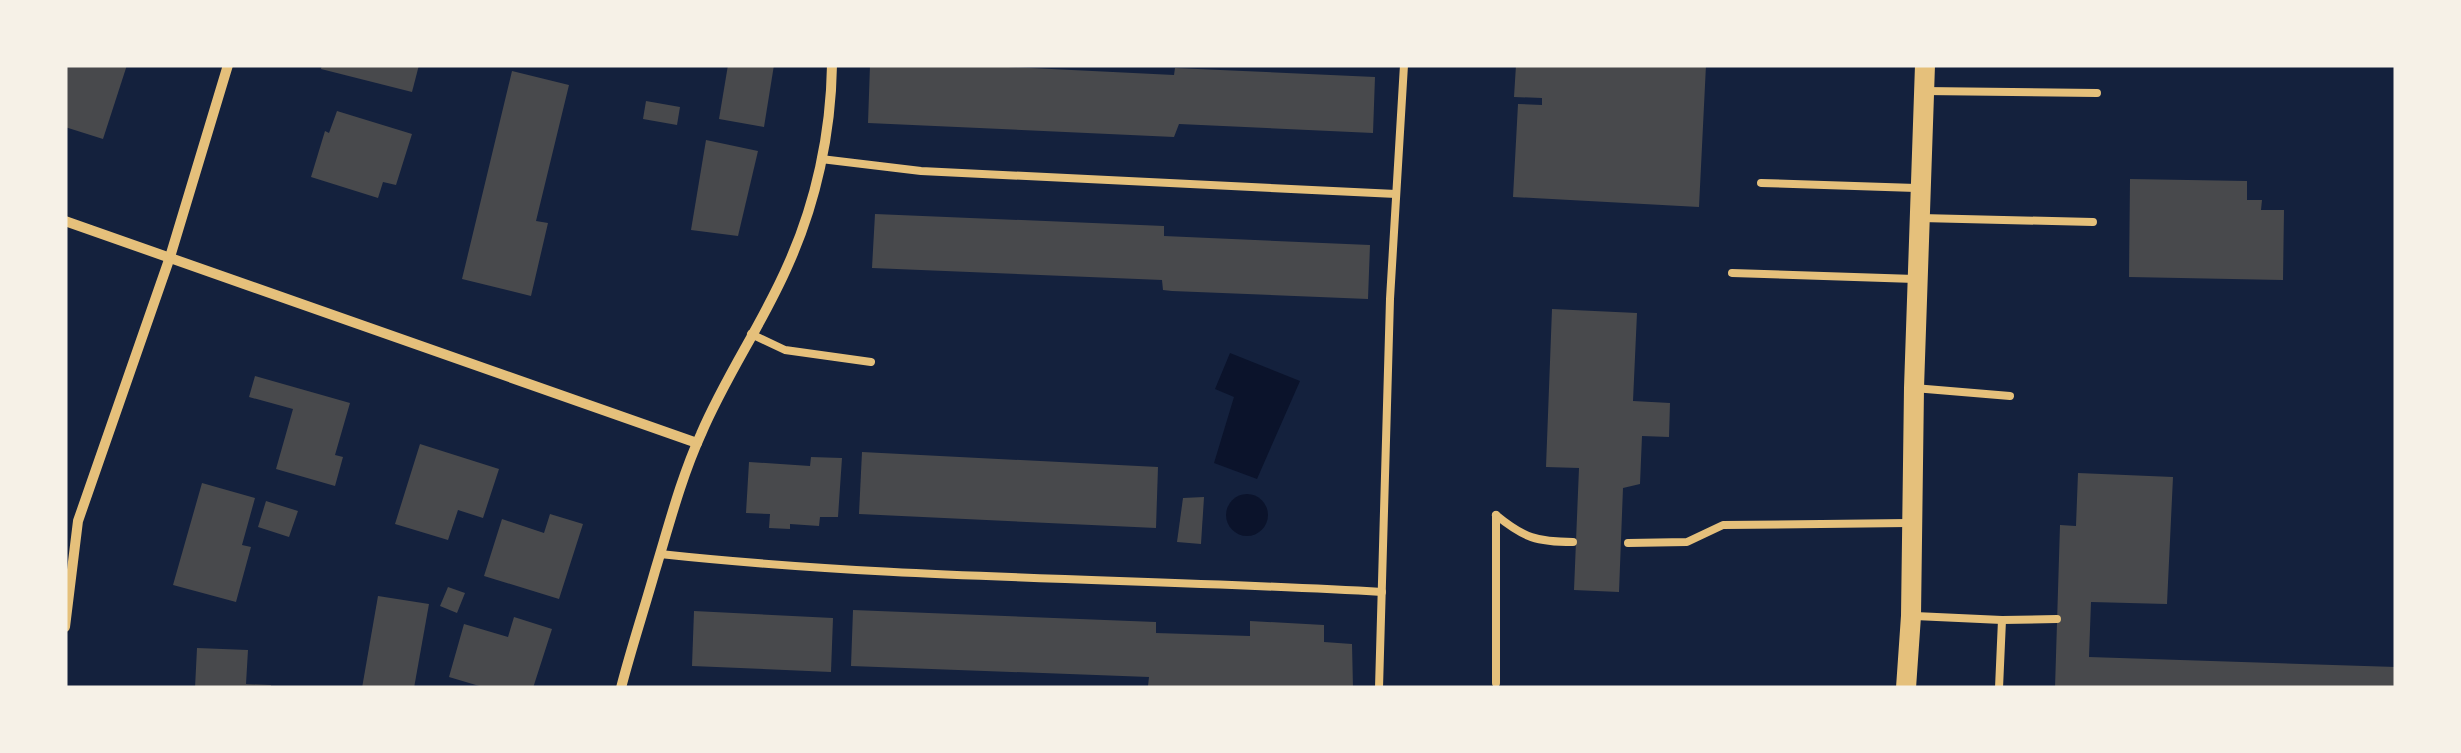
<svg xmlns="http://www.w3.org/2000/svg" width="2461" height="753" font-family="Jost,sans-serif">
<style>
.water{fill:#0b132b}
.building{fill:#48494c}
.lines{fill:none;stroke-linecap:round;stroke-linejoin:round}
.service{stroke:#e5c07b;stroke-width:8}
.minor{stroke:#e5c07b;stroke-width:10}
.secondary{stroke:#e5c07b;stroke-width:20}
</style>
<rect width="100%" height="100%" fill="#14213d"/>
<g class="water">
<polygon points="1230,353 1300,381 1257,479 1214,463 1234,397 1215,389"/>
<circle cx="1247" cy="515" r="21"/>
</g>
<g class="building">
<polygon points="65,65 127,65 103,139 65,127"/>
<polygon points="322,65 419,65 412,92 321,69"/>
<polygon points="728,65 774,65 764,127 719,119"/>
<polygon points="870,65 967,65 1174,75 1175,68 1375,77 1373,133 1179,124 1174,137 868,123"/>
<polygon points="1516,65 1706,65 1699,207 1513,197 1518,104 1542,105 1542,98 1514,97"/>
<polygon points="512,71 569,85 536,221 548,223 531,296 462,279"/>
<polygon points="646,101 680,107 677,125 643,119"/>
<polygon points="337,111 412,134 396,185 383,182 378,198 311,177 325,131 329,133"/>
<polygon points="706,140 758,151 738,236 691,230"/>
<polygon points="2130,179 2247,181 2247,200 2262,200 2261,210 2284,210 2283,280 2129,277"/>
<polygon points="875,214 1164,226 1164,236 1370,245 1368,299 1172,291 1163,290 1162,280 872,268"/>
<polygon points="1552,309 1637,313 1633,401 1670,403 1669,437 1642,436 1640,484 1623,488 1619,592 1574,590 1579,468 1546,467"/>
<polygon points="255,376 350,403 335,455 343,457 335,486 276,469 293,409 249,397"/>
<polygon points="420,444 499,469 483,518 458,510 448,540 395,524"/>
<polygon points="862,452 1158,467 1156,528 859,514"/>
<polygon points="811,457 842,458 838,517 820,517 819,526 790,524 790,529 769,528 770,514 746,513 749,462 810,466"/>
<polygon points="2078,473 2173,477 2167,604 2091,602 2089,657 2396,667 2396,688 2055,688 2060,525 2076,526"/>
<polygon points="202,483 255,498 242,545 251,547 236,602 173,585"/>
<polygon points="1204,497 1201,544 1177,542 1183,498"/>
<polygon points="266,501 298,511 289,537 258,527"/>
<polygon points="550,514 583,524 559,599 484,576 502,519 544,533"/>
<polygon points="448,587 465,593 457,613 440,606"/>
<polygon points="378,596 429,604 414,688 362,688"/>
<polygon points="853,610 1156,622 1156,633 1250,636 1250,621 1324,625 1324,642 1352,644 1353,688 1148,686 1149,677 851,666"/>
<polygon points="694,611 833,618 831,672 692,666"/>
<polygon points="514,617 552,629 533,688 486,688 449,677 464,624 508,637"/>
<polygon points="197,648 248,650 246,684 271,685 271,688 195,688"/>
</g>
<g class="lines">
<g class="service">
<polyline points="1924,91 2097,93"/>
<polyline points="821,159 921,171 1396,194"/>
<polyline points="1761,183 1916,188"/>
<polyline points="1921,218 2093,222"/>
<polyline points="1732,273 1915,279"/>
<polyline points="751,334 785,350 871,362"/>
<polyline points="1914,388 2010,396"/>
<polyline points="1496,515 1496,683"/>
<path d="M1496,515C1524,538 1537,542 1573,542"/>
<polyline points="1628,543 1687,542 1723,525 1908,523"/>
<path d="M660,554C900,580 1142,578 1382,592"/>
<polyline points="1915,616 2002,620 2057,619"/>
<polyline points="1379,688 1390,299 1404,65"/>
<polyline points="1999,688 2002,620"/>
</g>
<g class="minor">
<polyline points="65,221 697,443"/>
<polyline points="65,627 78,521 170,257 228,65"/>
<path d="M621,688C631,649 644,610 655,571C669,525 681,478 701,434C726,375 763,323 788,265C816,203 831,133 832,65"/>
</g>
<polyline class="secondary" points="1906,688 1911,616 1914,388 1925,65"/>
</g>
<rect width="2461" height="753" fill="none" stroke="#f6f1e7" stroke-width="135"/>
</svg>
